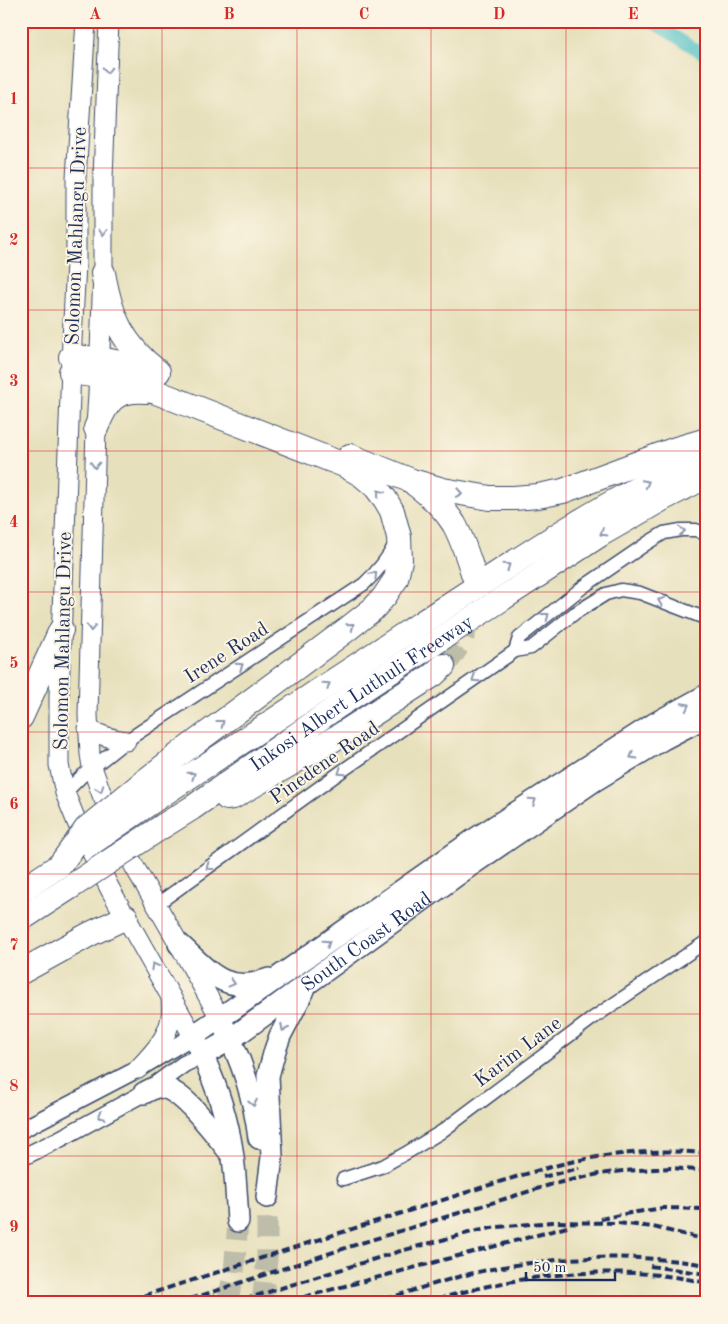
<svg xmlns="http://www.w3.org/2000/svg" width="728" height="1324" font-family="'Old Standard TT',serif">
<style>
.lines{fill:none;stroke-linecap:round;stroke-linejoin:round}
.canal{stroke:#53c1c7;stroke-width:12}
.trunk-tunnel{stroke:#bebda9;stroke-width:21;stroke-dasharray:21 11;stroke-linecap:butt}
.motorway-tunnel{stroke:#bebda9;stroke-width:24;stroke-dasharray:24 12;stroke-linecap:butt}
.minor-casing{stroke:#3a4a6c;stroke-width:15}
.tertiary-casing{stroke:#3a4a6c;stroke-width:19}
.secondary-casing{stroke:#3a4a6c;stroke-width:21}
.trunk-casing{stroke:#3a4a6c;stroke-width:24}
.motorway-casing{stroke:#3a4a6c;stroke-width:26}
.minor{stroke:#fff;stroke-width:12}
.tertiary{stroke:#fff;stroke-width:16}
.secondary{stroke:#fff;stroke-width:19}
.trunk{stroke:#fff;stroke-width:21}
.motorway{stroke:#fff;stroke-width:24}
.rail{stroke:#1b2f5e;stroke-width:4;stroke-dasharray:8 4;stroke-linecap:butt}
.motorway-bridge-casing{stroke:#3a4a6c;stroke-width:26;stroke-linecap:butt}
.motorway-bridge{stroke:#fff;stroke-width:24}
.oneway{stroke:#8d97ae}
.grid{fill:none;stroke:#d62828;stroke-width:1;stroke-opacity:0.55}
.labels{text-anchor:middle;stroke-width:4;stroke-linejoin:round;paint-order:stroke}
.street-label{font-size:20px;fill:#1b2f5e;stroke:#fcf5e5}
.neatline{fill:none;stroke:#d62828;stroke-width:2}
.grid-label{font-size:16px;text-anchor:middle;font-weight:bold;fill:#d62828}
</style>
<rect width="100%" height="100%" fill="#fcf5e5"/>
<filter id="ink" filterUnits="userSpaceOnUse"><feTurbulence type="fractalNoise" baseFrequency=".02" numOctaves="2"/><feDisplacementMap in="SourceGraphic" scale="10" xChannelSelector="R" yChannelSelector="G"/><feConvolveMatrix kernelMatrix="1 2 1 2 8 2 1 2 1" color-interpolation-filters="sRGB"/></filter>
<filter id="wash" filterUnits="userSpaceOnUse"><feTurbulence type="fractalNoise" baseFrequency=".0096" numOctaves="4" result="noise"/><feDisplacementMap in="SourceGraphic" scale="20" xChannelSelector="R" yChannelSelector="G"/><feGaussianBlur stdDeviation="1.12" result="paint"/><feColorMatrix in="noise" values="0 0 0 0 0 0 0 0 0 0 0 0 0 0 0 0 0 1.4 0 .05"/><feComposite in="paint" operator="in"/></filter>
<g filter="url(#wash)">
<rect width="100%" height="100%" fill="#e7e0bc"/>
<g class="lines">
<polyline class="canal" points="650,21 707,56"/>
</g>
</g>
<g filter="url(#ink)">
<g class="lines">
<g class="trunk-tunnel">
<polyline points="227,1303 234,1273 238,1221"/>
<polyline points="262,1303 267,1260 267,1211"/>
</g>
<path class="motorway-tunnel" d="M443,666C460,646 464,635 471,610"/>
<g class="minor-casing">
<g id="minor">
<polyline points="515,651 519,638 583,587 649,542 664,533 681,530 696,530 707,535"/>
<path d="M65,793L82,776L126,741L364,584C377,572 387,560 395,544"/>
<polyline points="156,905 342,771 515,651 531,648 575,613 593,602 606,594 621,590 640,593 707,619"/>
<polyline points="343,1179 383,1166 408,1152 441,1132 593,1018 707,941"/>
</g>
</g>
<g class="tertiary-casing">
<g id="tertiary">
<polyline points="21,1130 138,1069 193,1036"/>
<polyline points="21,1158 56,1141 144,1093 184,1064 203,1055"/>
</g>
</g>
<g class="secondary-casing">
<g id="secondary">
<polyline points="86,21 76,178 76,263 72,340 59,696 59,765 65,793 78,825 110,889 193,1036"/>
<polyline points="109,21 103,178 103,273 99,376 96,428 88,715 90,754 92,767 102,795 134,866 179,944 220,1018"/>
<path d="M88,729C101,736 112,739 126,741"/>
<path d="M138,1069C152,1054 168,1038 171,1017C172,1010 171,1003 171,997"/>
</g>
</g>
<g class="trunk-casing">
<g id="trunk">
<path d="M179,944C209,971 225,996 269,979"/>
<path d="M224,1027C243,1062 254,1099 259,1138"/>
<path id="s1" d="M203,1055L231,1039L468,867L592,782L663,739L707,716"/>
<path d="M144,1093C148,1091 154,1087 158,1087C182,1086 217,1137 231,1154"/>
<polyline points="267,1197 272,1157 268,1076 275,1050 280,1036 304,990"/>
<path d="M238,1221C236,1190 235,1159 228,1129C221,1097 208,1065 193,1036L233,1009L475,839L654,724L707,695"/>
</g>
</g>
<g class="motorway-casing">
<g id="motorway">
<path d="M103,273C111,317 122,344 158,372"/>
<polyline points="71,357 100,359 120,363 154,377"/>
<polyline points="71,372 99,376 119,381 156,392 344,465 362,475 375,486 385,499 392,511 399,537 400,560 396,579 384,597 373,609 345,631 177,756 140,785"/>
<path d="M96,428C107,401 114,389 146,391"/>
<polyline points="350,456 412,481 443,490 490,498 514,498 538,496 563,491 676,449 707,440"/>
<path d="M415,484C430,495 444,508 454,524C463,540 468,558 474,576"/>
<polyline points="21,717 61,630"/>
<polyline points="227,798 233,797 339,736 433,675 443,666"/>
<path d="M151,802C241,742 330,683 420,624C514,562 604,501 707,454"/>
<path id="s2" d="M163,826L192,808L338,706L601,534L662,499L707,476"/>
<polyline points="21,891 60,865"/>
<polyline points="21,919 72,886"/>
<polyline points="21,972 90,934 126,917"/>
</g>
</g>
<use href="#minor" class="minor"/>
<use href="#tertiary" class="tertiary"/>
<use href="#secondary" class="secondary"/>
<use href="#trunk" class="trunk"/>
<use href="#motorway" class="motorway"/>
<g class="rail">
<polyline points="543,1177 579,1168"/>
<polyline points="600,1219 630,1213 663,1208 707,1209"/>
<polyline points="650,1266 707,1274"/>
<path d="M121,1303L499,1182C519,1176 539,1170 558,1165C606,1153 658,1149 707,1153"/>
<polyline points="179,1303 358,1244 553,1184 599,1174 623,1171 671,1168 707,1171"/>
<polyline points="233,1303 397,1252 472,1232 497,1227 552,1222 618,1223 653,1227 707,1240"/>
<polyline points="281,1303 571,1226"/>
<path d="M374,1303C412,1291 449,1278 487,1270C558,1256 635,1253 707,1265"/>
<path d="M426,1303C515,1274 615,1262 707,1283"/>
</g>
<g class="motorway-bridge-casing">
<g id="motorway-bridge">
<polyline points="90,844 151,802"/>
<polyline points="60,865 87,828 140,785"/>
<polyline points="72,886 163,826"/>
</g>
</g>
<use href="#motorway-bridge" class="motorway-bridge"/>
</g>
<defs><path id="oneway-chevron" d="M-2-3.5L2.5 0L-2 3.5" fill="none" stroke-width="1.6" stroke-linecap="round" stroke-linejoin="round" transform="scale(1.25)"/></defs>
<g class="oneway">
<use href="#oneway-chevron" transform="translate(107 70) rotate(92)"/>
<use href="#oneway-chevron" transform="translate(103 232) rotate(90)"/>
<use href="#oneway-chevron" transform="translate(95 465) rotate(91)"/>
<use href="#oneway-chevron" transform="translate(646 483) rotate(-28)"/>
<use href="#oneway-chevron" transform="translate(380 493) rotate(-128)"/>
<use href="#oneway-chevron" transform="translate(459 493) rotate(10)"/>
<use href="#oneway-chevron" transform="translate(682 531) rotate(-4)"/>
<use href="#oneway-chevron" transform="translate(603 533) rotate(149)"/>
<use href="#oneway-chevron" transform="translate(507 566) rotate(-34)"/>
<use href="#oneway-chevron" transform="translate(374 575) rotate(-46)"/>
<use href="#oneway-chevron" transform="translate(661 601) rotate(-158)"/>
<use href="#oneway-chevron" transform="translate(546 616) rotate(-38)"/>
<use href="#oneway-chevron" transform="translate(351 626) rotate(-39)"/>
<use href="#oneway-chevron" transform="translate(91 628) rotate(91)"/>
<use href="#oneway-chevron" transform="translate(240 666) rotate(-33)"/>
<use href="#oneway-chevron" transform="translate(475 679) rotate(145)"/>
<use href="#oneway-chevron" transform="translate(327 685) rotate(-34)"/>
<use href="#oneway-chevron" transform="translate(686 706) rotate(-28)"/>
<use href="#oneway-chevron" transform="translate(221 723) rotate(-37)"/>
<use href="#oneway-chevron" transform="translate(633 756) rotate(149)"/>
<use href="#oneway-chevron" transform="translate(341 772) rotate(145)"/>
<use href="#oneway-chevron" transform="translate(192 775) rotate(-34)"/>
<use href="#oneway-chevron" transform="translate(100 789) rotate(71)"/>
<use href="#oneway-chevron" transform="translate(533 801) rotate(-33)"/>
<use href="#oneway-chevron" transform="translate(209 867) rotate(144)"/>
<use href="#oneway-chevron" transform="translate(327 943) rotate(-35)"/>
<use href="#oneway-chevron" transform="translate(154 966) rotate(-119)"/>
<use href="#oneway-chevron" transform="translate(232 983) rotate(15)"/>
<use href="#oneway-chevron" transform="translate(284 1028) rotate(117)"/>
<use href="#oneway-chevron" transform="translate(253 1103) rotate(79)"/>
<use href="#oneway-chevron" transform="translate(101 1116) rotate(152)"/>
</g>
</g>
<path class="grid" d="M162,21V1303M297,21V1303M431,21V1303M566,21V1303M21,168H707M21,310H707M21,451H707M21,592H707M21,732H707M21,874H707M21,1014H707M21,1156H707"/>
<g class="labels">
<g class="street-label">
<text transform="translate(75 236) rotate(-88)" y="7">Solomon Mahlangu Drive</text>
<text transform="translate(62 641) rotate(-89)" y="7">Solomon Mahlangu Drive</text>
<text transform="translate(226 652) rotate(-33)" y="7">Irene Road</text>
<text dy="7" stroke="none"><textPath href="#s2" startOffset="239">Inkosi Albert Luthuli Freeway</textPath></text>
<text transform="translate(324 762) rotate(-35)" y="7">Pinedene Road</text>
<text dy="7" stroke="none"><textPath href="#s1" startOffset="199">South Coast Road</textPath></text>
<text transform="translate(517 1051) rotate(-37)" y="7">Karim Lane</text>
</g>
</g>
<rect width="728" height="1324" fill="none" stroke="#fcf5e5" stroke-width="55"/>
<path d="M526 1272v8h89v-8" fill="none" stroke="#1b2f5e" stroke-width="2.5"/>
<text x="533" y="1272" font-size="15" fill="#1b2f5e" stroke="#fcf5e5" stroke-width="4" paint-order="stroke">50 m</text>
<rect x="28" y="28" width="672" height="1268" class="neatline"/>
<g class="grid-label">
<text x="95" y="19">A</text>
<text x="229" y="19">B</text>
<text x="364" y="19">C</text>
<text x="499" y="19">D</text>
<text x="633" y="19">E</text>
<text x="14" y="104">1</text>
<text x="14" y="245">2</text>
<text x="14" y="386">3</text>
<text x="14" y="527">4</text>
<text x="14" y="668">5</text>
<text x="14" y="809">6</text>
<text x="14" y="950">7</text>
<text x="14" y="1091">8</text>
<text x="14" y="1232">9</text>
</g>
</svg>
